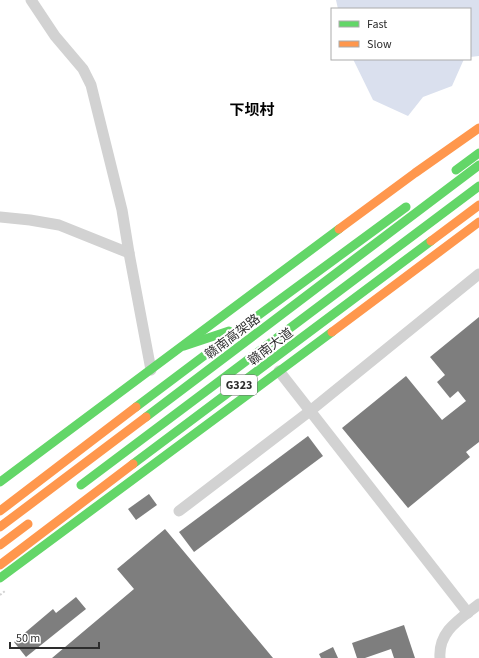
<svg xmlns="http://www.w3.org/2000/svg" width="479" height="658" font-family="'Source Sans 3','Noto Sans SC',sans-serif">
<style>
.water{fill:#dae0ee}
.building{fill:#7e7e7e}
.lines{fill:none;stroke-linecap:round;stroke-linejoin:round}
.path{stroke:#d2d2d2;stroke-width:2;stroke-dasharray:2 2;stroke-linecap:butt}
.street{stroke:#d2d2d2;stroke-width:11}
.fast{stroke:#63d668;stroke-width:9}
.slow{stroke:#ff974d;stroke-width:9}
.fast-bridge{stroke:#63d668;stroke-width:9}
.slow-bridge{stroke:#ff974d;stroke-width:9}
.labels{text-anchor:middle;stroke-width:4;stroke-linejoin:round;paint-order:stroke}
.shield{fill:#fff;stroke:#6c6c6c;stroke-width:1}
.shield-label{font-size:12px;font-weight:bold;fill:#2d2d2d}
.street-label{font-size:13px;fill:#2d2d2d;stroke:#fff}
.quarter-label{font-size:15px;font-weight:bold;fill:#000;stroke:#fff}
</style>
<rect width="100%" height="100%" fill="#fff"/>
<g class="water">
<polygon points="336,0 479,0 479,56 470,57 470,9 338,9"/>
<polygon points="353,59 464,59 452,86 423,97 408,116 373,100"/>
</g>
<g class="building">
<polygon points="479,317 479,442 466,452 470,457 408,508 342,428 406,376 442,420 466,401 458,391 450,398 437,382 445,375 430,357"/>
<polygon points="308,436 323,456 194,552 179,532"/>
<polygon points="149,494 157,505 136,520 128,509"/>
<polygon points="165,529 273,658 52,658 134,589 117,569"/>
<polygon points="76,597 86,609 26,657 14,642 53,609 56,613"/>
<polygon points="404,625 415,658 394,658 391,649 365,658 357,658 352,643"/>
<polygon points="333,647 338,658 321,658 319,654"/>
</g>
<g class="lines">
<polyline class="path" points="0,595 5,591"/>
<g class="street">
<polyline points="31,0 55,36 83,69 91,85 122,210 129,253"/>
<polyline points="0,217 30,220 59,225 129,253 151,370"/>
<polyline points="279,371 468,613"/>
<polyline points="179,511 310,411 479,274"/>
<path d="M440,658C438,631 460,619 479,604"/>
</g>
<g class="fast">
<polyline points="456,170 479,153"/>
<polyline points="184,346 229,331"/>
<polyline points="136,407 241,328 406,207"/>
<polyline points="133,464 431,241"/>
<polyline points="0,482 339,229"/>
<polyline points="0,578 332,332"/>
</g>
<g class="slow">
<polyline points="339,229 415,173 479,128"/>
<polyline points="431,241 479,205"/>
<polyline points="332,332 479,222"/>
<polyline points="0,511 136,407"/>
<polyline points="0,565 133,464"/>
</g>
<g class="fast-bridge">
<polyline points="146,417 479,165"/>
<polyline points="81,485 479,186"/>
</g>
<g class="slow-bridge">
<polyline points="0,527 146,417"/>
<polyline points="0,545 28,524"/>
</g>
</g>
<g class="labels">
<rect class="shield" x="221" y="375" width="36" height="20" rx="3"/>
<g class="shield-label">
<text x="239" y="389">G323</text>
</g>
<g class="street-label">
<text transform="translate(232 336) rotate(-37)" y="5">赣南高架路</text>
<text transform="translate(270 346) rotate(-37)" y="5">赣南大道</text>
</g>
<g class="quarter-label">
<text x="252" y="115">下坝村</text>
</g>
</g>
<rect x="331" y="8" width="140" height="52" fill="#ffffff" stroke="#ababab"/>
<rect x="339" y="21" width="20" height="6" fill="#63d668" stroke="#ababab"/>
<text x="367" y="28" font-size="12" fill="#2d2d2d">Fast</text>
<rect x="339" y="41" width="20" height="6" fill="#ff974d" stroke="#ababab"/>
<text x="367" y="48" font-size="12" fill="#2d2d2d">Slow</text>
<path d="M10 642v6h89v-6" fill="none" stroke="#2d2d2d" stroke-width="2"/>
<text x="16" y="642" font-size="12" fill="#2d2d2d" stroke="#ffffff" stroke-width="3" paint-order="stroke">50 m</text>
</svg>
